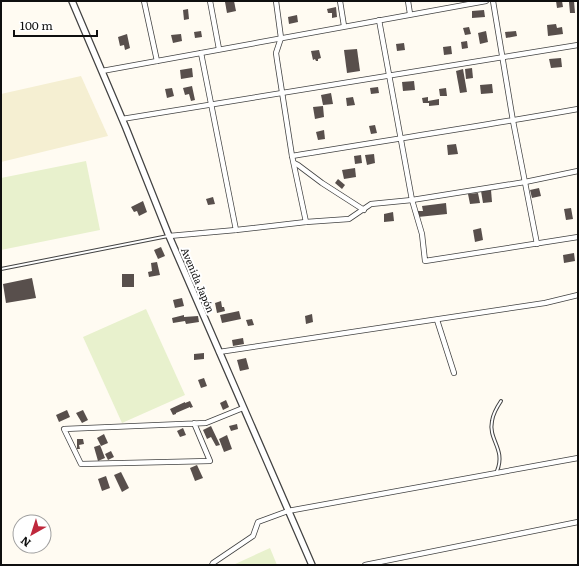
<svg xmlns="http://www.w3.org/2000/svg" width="579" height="566" font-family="Literata,serif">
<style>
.farmland{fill:#f5efd2}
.pitch{fill:#e8f1cd}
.building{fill:#584f4c}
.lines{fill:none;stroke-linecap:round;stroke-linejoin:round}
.service-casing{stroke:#424242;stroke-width:4}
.minor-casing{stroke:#424242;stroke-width:6}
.tertiary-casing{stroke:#424242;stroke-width:8}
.service{stroke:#fff;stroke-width:2}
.minor{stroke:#fff;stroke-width:4.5}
.tertiary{stroke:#fff;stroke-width:5.5}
.labels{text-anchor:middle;stroke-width:4;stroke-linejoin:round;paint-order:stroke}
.street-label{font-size:10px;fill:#0f0f0f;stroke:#fff}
</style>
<rect width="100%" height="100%" fill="#fffbf2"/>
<polygon class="farmland" points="81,76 108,136 1,162 1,94"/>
<g class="pitch">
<polygon points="86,161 100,230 1,250 1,178"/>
<polygon points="146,309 185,395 122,423 83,337"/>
<polygon points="270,548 277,565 233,565"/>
</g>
<g class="building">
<polygon points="231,1 234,1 236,11 227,13 225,2"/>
<polygon points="556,1 562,1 563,7 557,8"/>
<polygon points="574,1 575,13 570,13 569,2"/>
<polygon points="336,7 337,17 332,18 332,13 328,13 327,9"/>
<polygon points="188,9 189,19 184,20 183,10"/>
<polygon points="484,10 485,17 472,18 472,11"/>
<polygon points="297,15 298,22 289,24 288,17"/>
<polygon points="556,24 557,28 562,27 563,34 548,36 547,25"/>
<polygon points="469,27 471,34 465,35 463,28"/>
<polygon points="201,31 202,37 195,38 194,32"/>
<polygon points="486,31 488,42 480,44 478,33"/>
<polygon points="516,31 517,36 506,38 505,32"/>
<polygon points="127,34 130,48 125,50 124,45 120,46 118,37"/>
<polygon points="181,34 182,41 173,43 171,35"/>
<polygon points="467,41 468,48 462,49 461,42"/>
<polygon points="404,43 405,50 397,51 396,44"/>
<polygon points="451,46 452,54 444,55 443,47"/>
<polygon points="357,49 360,71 347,73 344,50"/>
<polygon points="319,50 321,58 318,59 318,61 316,61 315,59 313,60 311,51"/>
<polygon points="561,58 562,67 551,68 549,59"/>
<polygon points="192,68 193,77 181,79 180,70"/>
<polygon points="472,68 473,78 466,79 465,69"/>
<polygon points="463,69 467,92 460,93 456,71"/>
<polygon points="414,81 415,90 403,91 402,82"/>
<polygon points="492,84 493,93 481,94 480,85"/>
<polygon points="192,86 195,100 191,101 189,94 185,95 183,88"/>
<polygon points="378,87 379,93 371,94 370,88"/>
<polygon points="172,88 174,96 167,98 165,89"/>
<polygon points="446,88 447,96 440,96 439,89"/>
<polygon points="331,93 333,104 323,105 321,95"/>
<polygon points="353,97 355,105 347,106 346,98"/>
<polygon points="428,97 428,101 439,99 439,105 429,106 429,103 423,103 422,98"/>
<polygon points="323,106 324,117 315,119 313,107"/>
<polygon points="375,125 377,133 371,134 369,126"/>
<polygon points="324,130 325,139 318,140 316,132"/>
<polygon points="456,144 458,154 448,155 447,145"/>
<polygon points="374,154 375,163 367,165 365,155"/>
<polygon points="361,155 362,163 355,164 354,156"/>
<polygon points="355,168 356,177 344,179 342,170"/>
<polygon points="338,179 345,185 342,189 335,183"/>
<polygon points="539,188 541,196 532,198 530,190"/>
<polygon points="491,190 492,202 483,203 481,191"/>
<polygon points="478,193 480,203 470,204 468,194"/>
<polygon points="213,197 215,204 208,205 206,199"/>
<polygon points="143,201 147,212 139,216 137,211 134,212 131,207"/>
<polygon points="446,203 447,214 418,217 417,211 423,211 422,206"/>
<polygon points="571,208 573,219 566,220 564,209"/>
<polygon points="393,212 394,221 384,222 384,214"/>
<polygon points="481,228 483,240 475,242 473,230"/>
<polygon points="161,247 165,256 158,259 154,250"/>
<polygon points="574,253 575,261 564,263 563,255"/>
<polygon points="157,262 160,275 149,277 148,272 152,271 151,263"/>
<rect x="122" y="274" width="12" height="13"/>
<polygon points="32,278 36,298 6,303 3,284"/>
<polygon points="182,298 184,306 175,308 173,300"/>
<polygon points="221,301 222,307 224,307 225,311 217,313 215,303"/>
<polygon points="239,311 241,319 222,323 220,315"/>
<polygon points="312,314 313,322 306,324 305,316"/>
<polygon points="184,315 184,317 198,316 199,322 186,324 185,321 173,323 172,318"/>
<polygon points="252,319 254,325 248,326 246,320"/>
<polygon points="243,338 244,344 233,346 232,340"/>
<polygon points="204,353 204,359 194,360 194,354"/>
<polygon points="246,358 249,369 240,371 237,360"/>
<polygon points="204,378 207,386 201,388 198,380"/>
<polygon points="226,400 229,407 223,410 220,403"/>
<polygon points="190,401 193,407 190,408 190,407 176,413 176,414 173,415 170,409 185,402 185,403"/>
<polygon points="67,410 70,417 59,422 56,415"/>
<polygon points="83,410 88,420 82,423 76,413"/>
<polygon points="237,424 238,429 231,431 229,426"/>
<polygon points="211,426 220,445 216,446 211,437 207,439 203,430"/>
<polygon points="183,428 186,435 180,437 177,431"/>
<polygon points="104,434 108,443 101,446 97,438"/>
<polygon points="227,435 232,449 224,452 219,439"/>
<polygon points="77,439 83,439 84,444 79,445 80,449 77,449"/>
<polygon points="100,445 105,458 98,461 94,447"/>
<polygon points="111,451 114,457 108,460 105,454"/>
<polygon points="197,465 203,478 195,481 190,468"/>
<polygon points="121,472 129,488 122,492 114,475"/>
<polygon points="106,476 110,488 102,491 98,479"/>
</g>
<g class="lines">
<g class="service-casing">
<g id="service">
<polyline points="1,269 168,236"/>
<path d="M497,471C506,449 488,440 492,421C493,414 497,407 501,401"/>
</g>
</g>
<g class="minor-casing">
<g id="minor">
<polyline points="144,1 157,61"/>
<polyline points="210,1 219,49"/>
<polyline points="276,1 281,38 276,53 277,60 292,156 306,222"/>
<polyline points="340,1 344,26"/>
<polyline points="408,1 410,14"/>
<polyline points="493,1 513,121 537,244"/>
<polyline points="379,20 412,200 422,234 425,261 578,237"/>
<polyline points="201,53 236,230"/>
<polyline points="102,71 486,1"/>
<polyline points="122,119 578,45"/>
<path d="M292,156C387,140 483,126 578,109"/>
<polyline points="294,163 298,165 322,183 364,210"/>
<polyline points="169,236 236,230 306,222 349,219 371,204 412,200 525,182 578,171"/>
<polyline points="437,320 454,373"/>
<polyline points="219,352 545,303 578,295"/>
<polyline points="194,423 210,461 81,464 64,429 206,423 243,408"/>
<polyline points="212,565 213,563 253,536 258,522 288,511 578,458"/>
<polyline points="365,565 578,522"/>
</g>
</g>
<g class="tertiary-casing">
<polyline id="tertiary" points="72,1 126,128 169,236 312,565"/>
</g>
<use href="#service" class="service"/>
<use href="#minor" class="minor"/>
<use href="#tertiary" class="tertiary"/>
</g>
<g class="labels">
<g class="street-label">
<text transform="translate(198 280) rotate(67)" y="4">Avenida Japón</text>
</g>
</g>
<rect width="579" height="566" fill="none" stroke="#0f0f0f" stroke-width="4"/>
<g transform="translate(32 534) rotate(219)"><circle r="19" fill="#ffffff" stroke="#9f9f9f"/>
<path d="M0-3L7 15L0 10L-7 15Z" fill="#bf283c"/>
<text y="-6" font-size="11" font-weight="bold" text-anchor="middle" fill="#0f0f0f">N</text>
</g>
<path d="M14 30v6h83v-6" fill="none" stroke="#0f0f0f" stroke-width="2"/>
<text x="20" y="30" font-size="12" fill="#0f0f0f" stroke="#ffffff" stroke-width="3" paint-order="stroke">100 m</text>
</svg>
